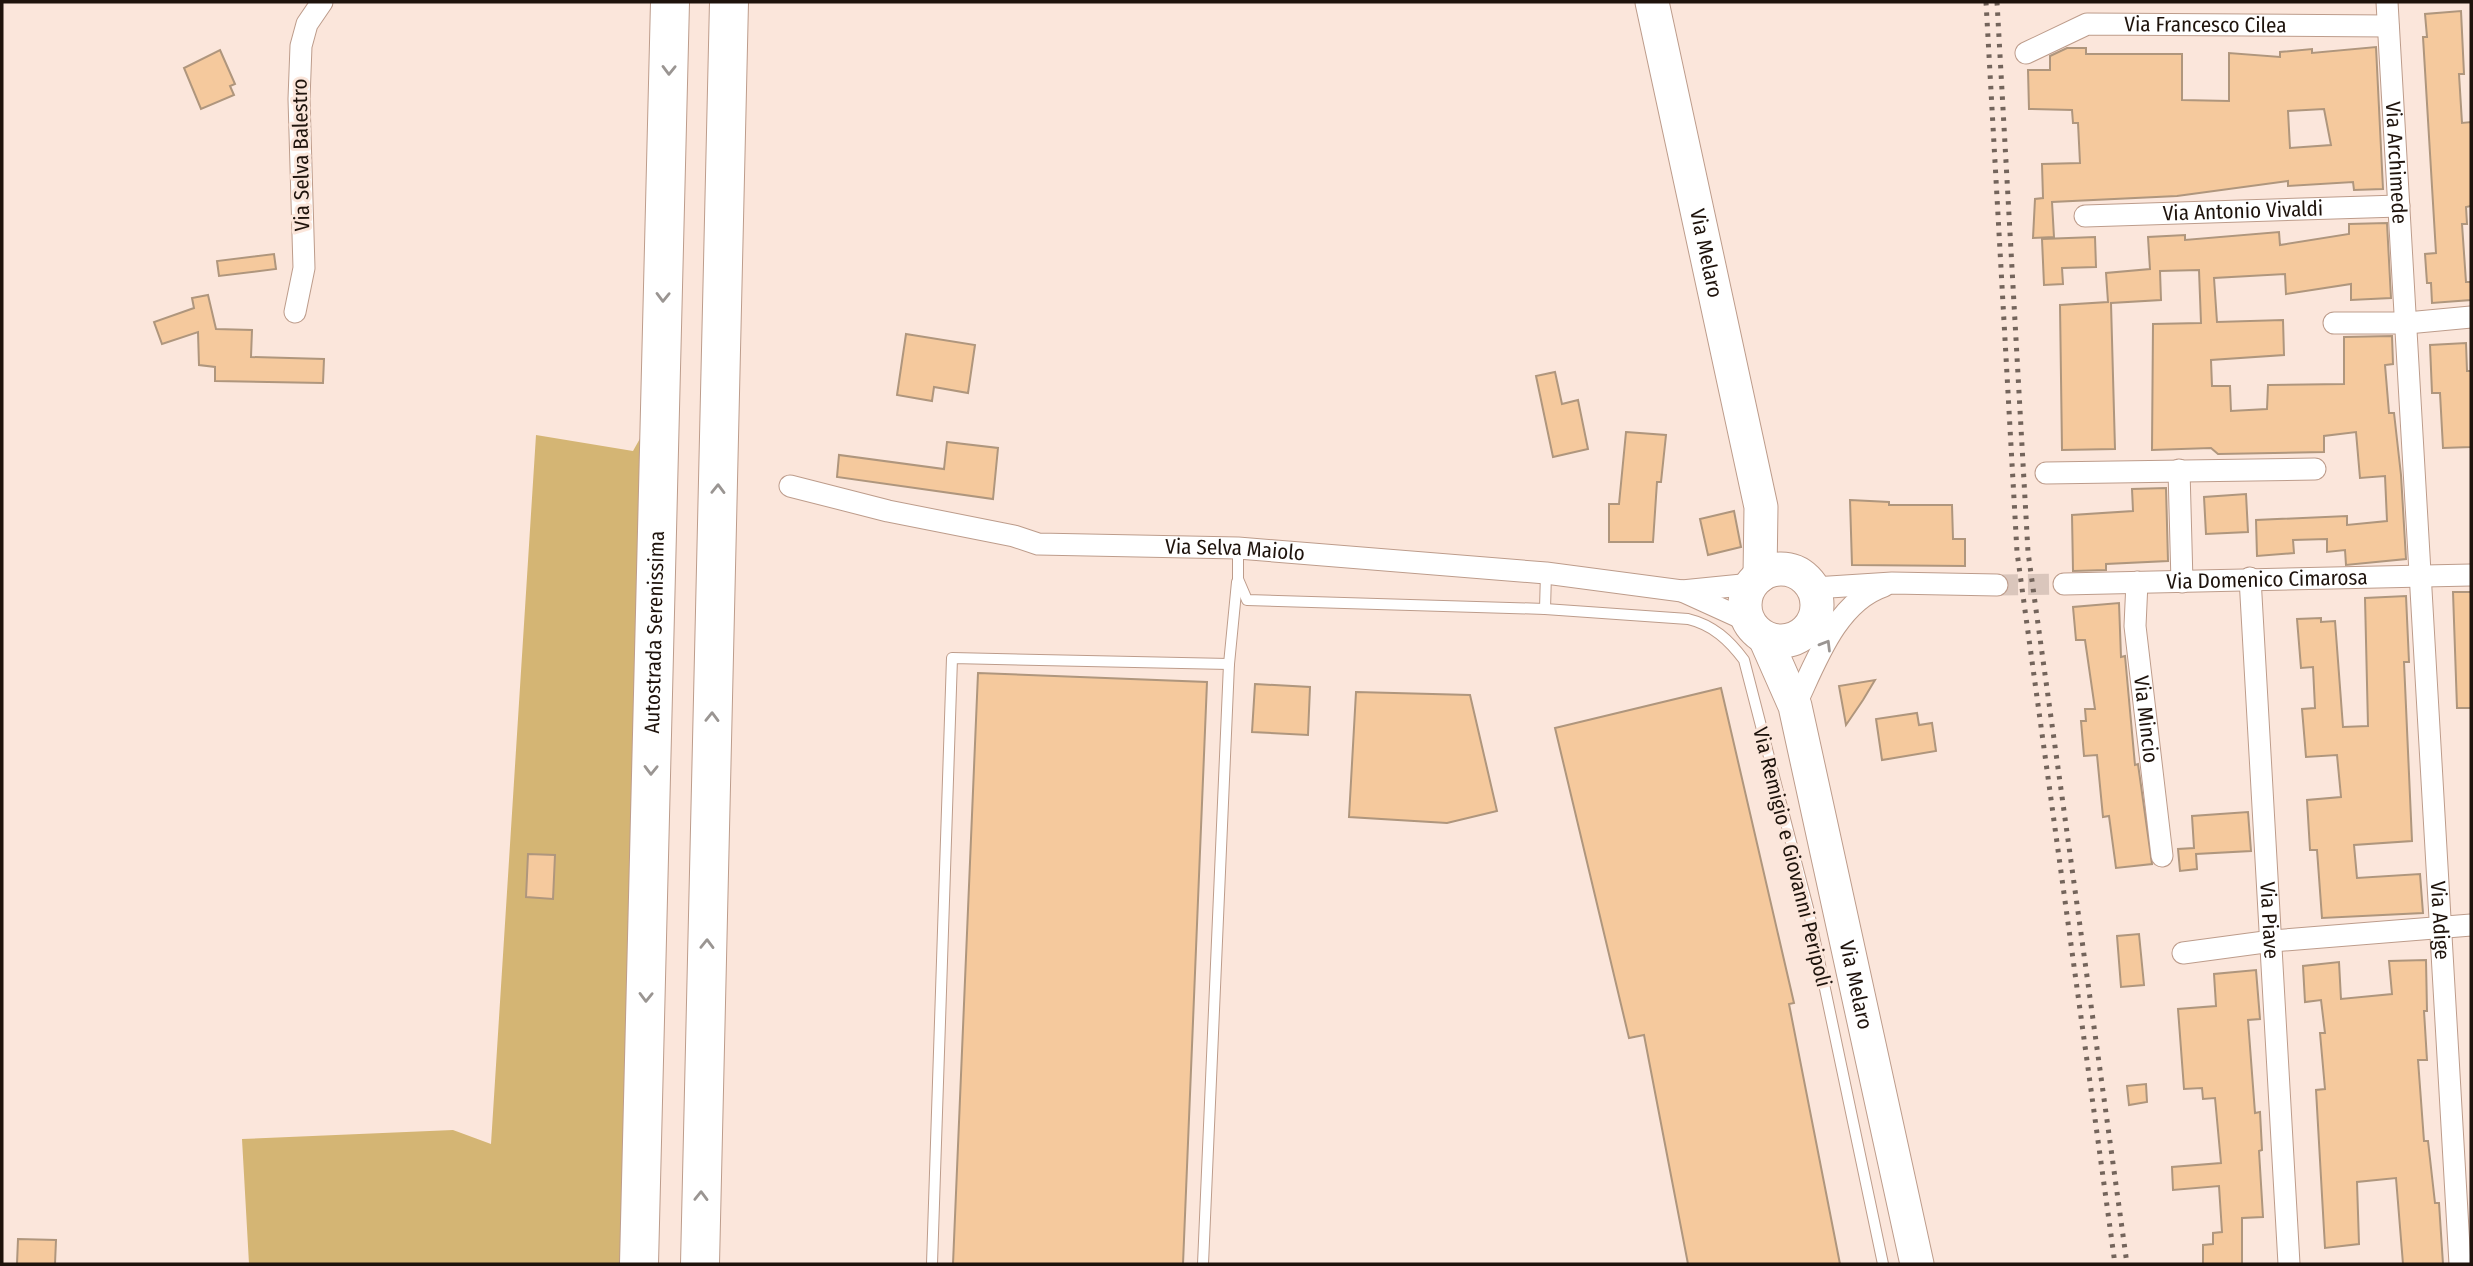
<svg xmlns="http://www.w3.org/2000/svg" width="2473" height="1266" font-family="'Fira Sans Condensed',sans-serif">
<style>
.green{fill:#d4b574}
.building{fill:#f5c99d;stroke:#af967d;stroke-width:2;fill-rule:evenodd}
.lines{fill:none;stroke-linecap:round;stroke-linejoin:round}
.minor-tunnel{stroke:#dac6bc;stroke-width:21;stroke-dasharray:21 10;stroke-linecap:butt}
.service-casing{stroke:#bd9c8b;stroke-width:12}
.minor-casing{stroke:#bd9c8b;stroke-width:23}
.primary-casing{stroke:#bd9c8b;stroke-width:35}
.motorway-casing{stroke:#bd9c8b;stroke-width:40}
.service{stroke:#fff;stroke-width:10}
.minor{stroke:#fff;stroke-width:21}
.primary{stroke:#fff;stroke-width:33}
.motorway{stroke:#fff;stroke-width:38}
.rail{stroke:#73645b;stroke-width:5;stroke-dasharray:3.5 7;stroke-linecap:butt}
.oneway{stroke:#9a9592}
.labels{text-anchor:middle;stroke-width:6;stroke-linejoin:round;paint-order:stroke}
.street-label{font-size:21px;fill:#1e130c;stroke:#fbe6db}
</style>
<rect width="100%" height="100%" fill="#fbe6db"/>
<polygon class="green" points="647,426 626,1264 249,1264 242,1139 453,1130 491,1144 536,435 633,451"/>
<g class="building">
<polygon points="2461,11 2464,74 2459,74 2462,123 2471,122 2471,206 2466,207 2467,224 2462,224 2466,282 2471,282 2471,300 2432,303 2431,283 2427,283 2425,254 2436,253 2423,37 2427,37 2425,14"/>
<path d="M2376,47L2383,189L2354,190L2353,182L2288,186V181L2177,196L2052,202L2054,237L2033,238L2035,199L2043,198L2042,164L2080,163L2078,123H2073L2072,110L2029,109L2028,70H2050V56L2067,48H2086V54H2182V100L2229,101V53L2280,57V52L2312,49V53ZM2324,109L2331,145L2290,148L2288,111Z"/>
<polygon points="220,50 235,84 230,86 234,95 201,109 184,68"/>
<polygon points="2387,223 2391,298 2351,300 2351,284 2286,294 2285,274 2214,278 2217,322 2283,320 2284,355 2211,360 2212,386 2230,386 2231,411 2267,409 2268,385 2344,384 2344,337 2392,336 2393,364 2385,365 2389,413 2394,413 2401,475 2406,559 2346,565 2345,550 2327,552 2327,539 2293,540 2294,553 2257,556 2256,520 2347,516 2347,525 2387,521 2385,476 2360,478 2356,432 2324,436 2324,452 2218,454 2211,448 2152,450 2153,324 2201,323 2199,270 2160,271 2161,300 2111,303 2115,449 2062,450 2060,305 2108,302 2106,273 2150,269 2148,237 2185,235 2185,240 2279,232 2280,245 2349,234 2349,224"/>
<polygon points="2095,237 2096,267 2062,268 2063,284 2044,285 2042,239"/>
<polygon points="274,254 276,269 219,276 217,261"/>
<polygon points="208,295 216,329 252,330 251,357 324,359 323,383 215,381 215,367 199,365 198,332 162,344 154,322 194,308 192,298"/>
<polygon points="906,334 975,345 968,393 934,387 932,401 897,395"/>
<polygon points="2466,343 2467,371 2471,371 2471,447 2443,448 2440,393 2432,393 2430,345"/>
<polygon points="1555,372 1562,404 1578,400 1588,449 1553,457 1536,376"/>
<polygon points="1626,432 1666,435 1661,482 1657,482 1653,542 1609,542 1609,504 1619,504"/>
<polygon points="947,442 998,448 993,499 837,477 839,455 944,469"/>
<polygon points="2166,488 2168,561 2106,564 2106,570 2073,571 2072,515 2133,511 2132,489"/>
<polygon points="2246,494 2248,532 2206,534 2204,497"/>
<polygon points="1850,500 1889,502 1889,505 1952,505 1953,539 1965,539 1965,566 1852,565"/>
<polygon points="1734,511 1741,547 1708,555 1700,519"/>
<polygon points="2453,592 2471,592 2471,708 2457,708"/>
<polygon points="2406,596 2409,662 2404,662 2412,841 2354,845 2357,878 2420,874 2423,913 2322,918 2317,850 2310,850 2307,800 2341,797 2337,755 2306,757 2302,709 2315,708 2313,667 2301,668 2297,619 2321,618 2321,622 2335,621 2343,727 2368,726 2365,598"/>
<polygon points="2119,603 2121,657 2125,656 2135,765 2138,764 2152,864 2116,868 2109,816 2103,817 2097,755 2084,756 2081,721 2086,721 2085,709 2095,709 2085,640 2076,640 2073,607"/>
<polygon points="978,673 1207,682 1183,1264 953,1264"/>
<polygon points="1875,680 1863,700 1846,725 1839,686"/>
<polygon points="1255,684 1310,687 1308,735 1252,732"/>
<polygon points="1721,688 1794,1003 1789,1004 1840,1264 1688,1264 1644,1035 1629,1038 1555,728"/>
<polygon points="1356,692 1470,695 1497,811 1447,823 1349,817"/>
<polygon points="1917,713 1919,725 1932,723 1936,751 1882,760 1876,719"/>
<polygon points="2248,812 2251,851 2196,854 2197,869 2180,871 2178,849 2194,848 2192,816"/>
<polygon points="528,854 555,855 553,899 526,897"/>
<polygon points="2139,934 2144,985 2121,987 2117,936"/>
<polygon points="2426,960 2427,1011 2424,1011 2427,1060 2418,1060 2424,1141 2428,1141 2435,1203 2439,1203 2443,1264 2403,1264 2396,1178 2357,1182 2359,1244 2325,1248 2316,1090 2325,1089 2320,1033 2325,1033 2321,1000 2305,1002 2303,966 2339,962 2341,999 2392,994 2389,961"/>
<polygon points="2256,970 2260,1019 2248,1020 2255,1113 2260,1112 2262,1150 2259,1151 2263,1217 2242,1218 2242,1264 2203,1264 2203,1245 2213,1244 2213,1233 2222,1232 2219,1186 2173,1190 2172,1167 2221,1163 2215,1098 2203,1099 2202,1088 2184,1089 2178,1009 2216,1006 2214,974"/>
<polygon points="2146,1084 2147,1102 2129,1105 2127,1086"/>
<polygon points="18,1239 56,1240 55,1264 17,1264"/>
</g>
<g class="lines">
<polyline class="minor-tunnel" points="1997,585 2064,584"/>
<g class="service-casing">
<g id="service">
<path d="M1238,548V579L1247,600L1545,609L1688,619C1713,625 1729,640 1744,660L1808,908L1883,1264"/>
<polyline points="1545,609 1546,573"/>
<polyline points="932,1264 952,658 1229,664"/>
<polyline points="1203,1264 1229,664 1237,582"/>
</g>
</g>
<g class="minor-casing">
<g id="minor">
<path id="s1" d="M2387,2L2460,1264"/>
<path id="s2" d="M2026,53L2087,24L2388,26"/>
<path id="s3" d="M2085,216L2399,206"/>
<polyline points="295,312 304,268 299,99 301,46 307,24 322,2"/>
<polyline points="2334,323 2407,323 2471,317"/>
<polyline points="2179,470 2182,582"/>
<polyline points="2046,473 2315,469"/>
<path id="s4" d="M790,486L888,511L1014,536L1038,544L1238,548L1546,573L1682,591L1752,584"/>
<path id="s5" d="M2250,578L2289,1264"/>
<path id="s6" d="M2137,582L2135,626L2162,856"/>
<path id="s7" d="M2064,584L2471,575"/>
<polyline points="1814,588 1892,583 1997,585"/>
<polyline points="1682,591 1748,621"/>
<path d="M1795,706C1815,664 1836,602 1884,586"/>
<polyline points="2183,953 2272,941 2471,925"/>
</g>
</g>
<g class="primary-casing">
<g id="primary">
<path id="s8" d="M1652,2L1761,507L1760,576"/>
<circle cx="1781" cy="605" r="36"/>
<path id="s9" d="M1765,638L1795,706L1917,1264"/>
</g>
</g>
<g class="motorway-casing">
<g id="motorway">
<path id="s10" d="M639,1264L670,2"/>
<polyline points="700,1264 729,2"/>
</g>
</g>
<use href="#service" class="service"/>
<use href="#minor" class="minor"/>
<use href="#primary" class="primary"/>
<use href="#motorway" class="motorway"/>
<g class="rail">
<polyline points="1986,2 2017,552 2115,1264"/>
<polyline points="1997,2 2028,552 2127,1264"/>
</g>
</g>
<defs><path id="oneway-chevron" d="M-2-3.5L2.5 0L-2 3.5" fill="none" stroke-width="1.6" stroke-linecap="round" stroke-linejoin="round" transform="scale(1.75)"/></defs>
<g class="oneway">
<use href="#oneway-chevron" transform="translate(669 70) rotate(91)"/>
<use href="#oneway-chevron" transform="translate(663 297) rotate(91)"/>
<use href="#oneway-chevron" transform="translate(718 489) rotate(-89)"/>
<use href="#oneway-chevron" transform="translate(1826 645) rotate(-59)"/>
<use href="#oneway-chevron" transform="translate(712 717) rotate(-89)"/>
<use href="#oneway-chevron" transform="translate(651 770) rotate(91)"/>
<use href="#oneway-chevron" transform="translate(707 944) rotate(-89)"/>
<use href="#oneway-chevron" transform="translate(646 997) rotate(91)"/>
<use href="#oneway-chevron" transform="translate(701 1196) rotate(-89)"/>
</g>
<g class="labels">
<g class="street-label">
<text dy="7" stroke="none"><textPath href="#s2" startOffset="186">Via Francesco Cilea</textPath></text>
<text transform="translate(301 155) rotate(-91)" y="7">Via Selva Balestro</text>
<text dy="7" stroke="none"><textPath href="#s1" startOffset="161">Via Archimede</textPath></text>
<text dy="7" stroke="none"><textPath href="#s3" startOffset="158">Via Antonio Vivaldi</textPath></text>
<text dy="7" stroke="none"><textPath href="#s8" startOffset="257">Via Melaro</textPath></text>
<text dy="7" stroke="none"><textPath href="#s4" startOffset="452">Via Selva Maiolo</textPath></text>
<text dy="7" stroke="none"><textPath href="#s7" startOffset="203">Via Domenico Cimarosa</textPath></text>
<text dy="7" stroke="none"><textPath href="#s10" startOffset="632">Autostrada Serenissima</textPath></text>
<text dy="7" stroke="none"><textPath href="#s6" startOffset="138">Via Mincio</textPath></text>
<text transform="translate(1792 857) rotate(76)" y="7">Via Remigio e Giovanni Peripoli</text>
<text dy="7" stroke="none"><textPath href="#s5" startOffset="343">Via Piave</textPath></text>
<text dy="7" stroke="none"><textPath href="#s1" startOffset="920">Via Adige</textPath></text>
<text dy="7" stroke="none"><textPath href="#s9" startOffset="360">Via Melaro</textPath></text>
</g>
</g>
<rect width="2473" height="1266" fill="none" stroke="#1e130c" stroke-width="7"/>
</svg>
